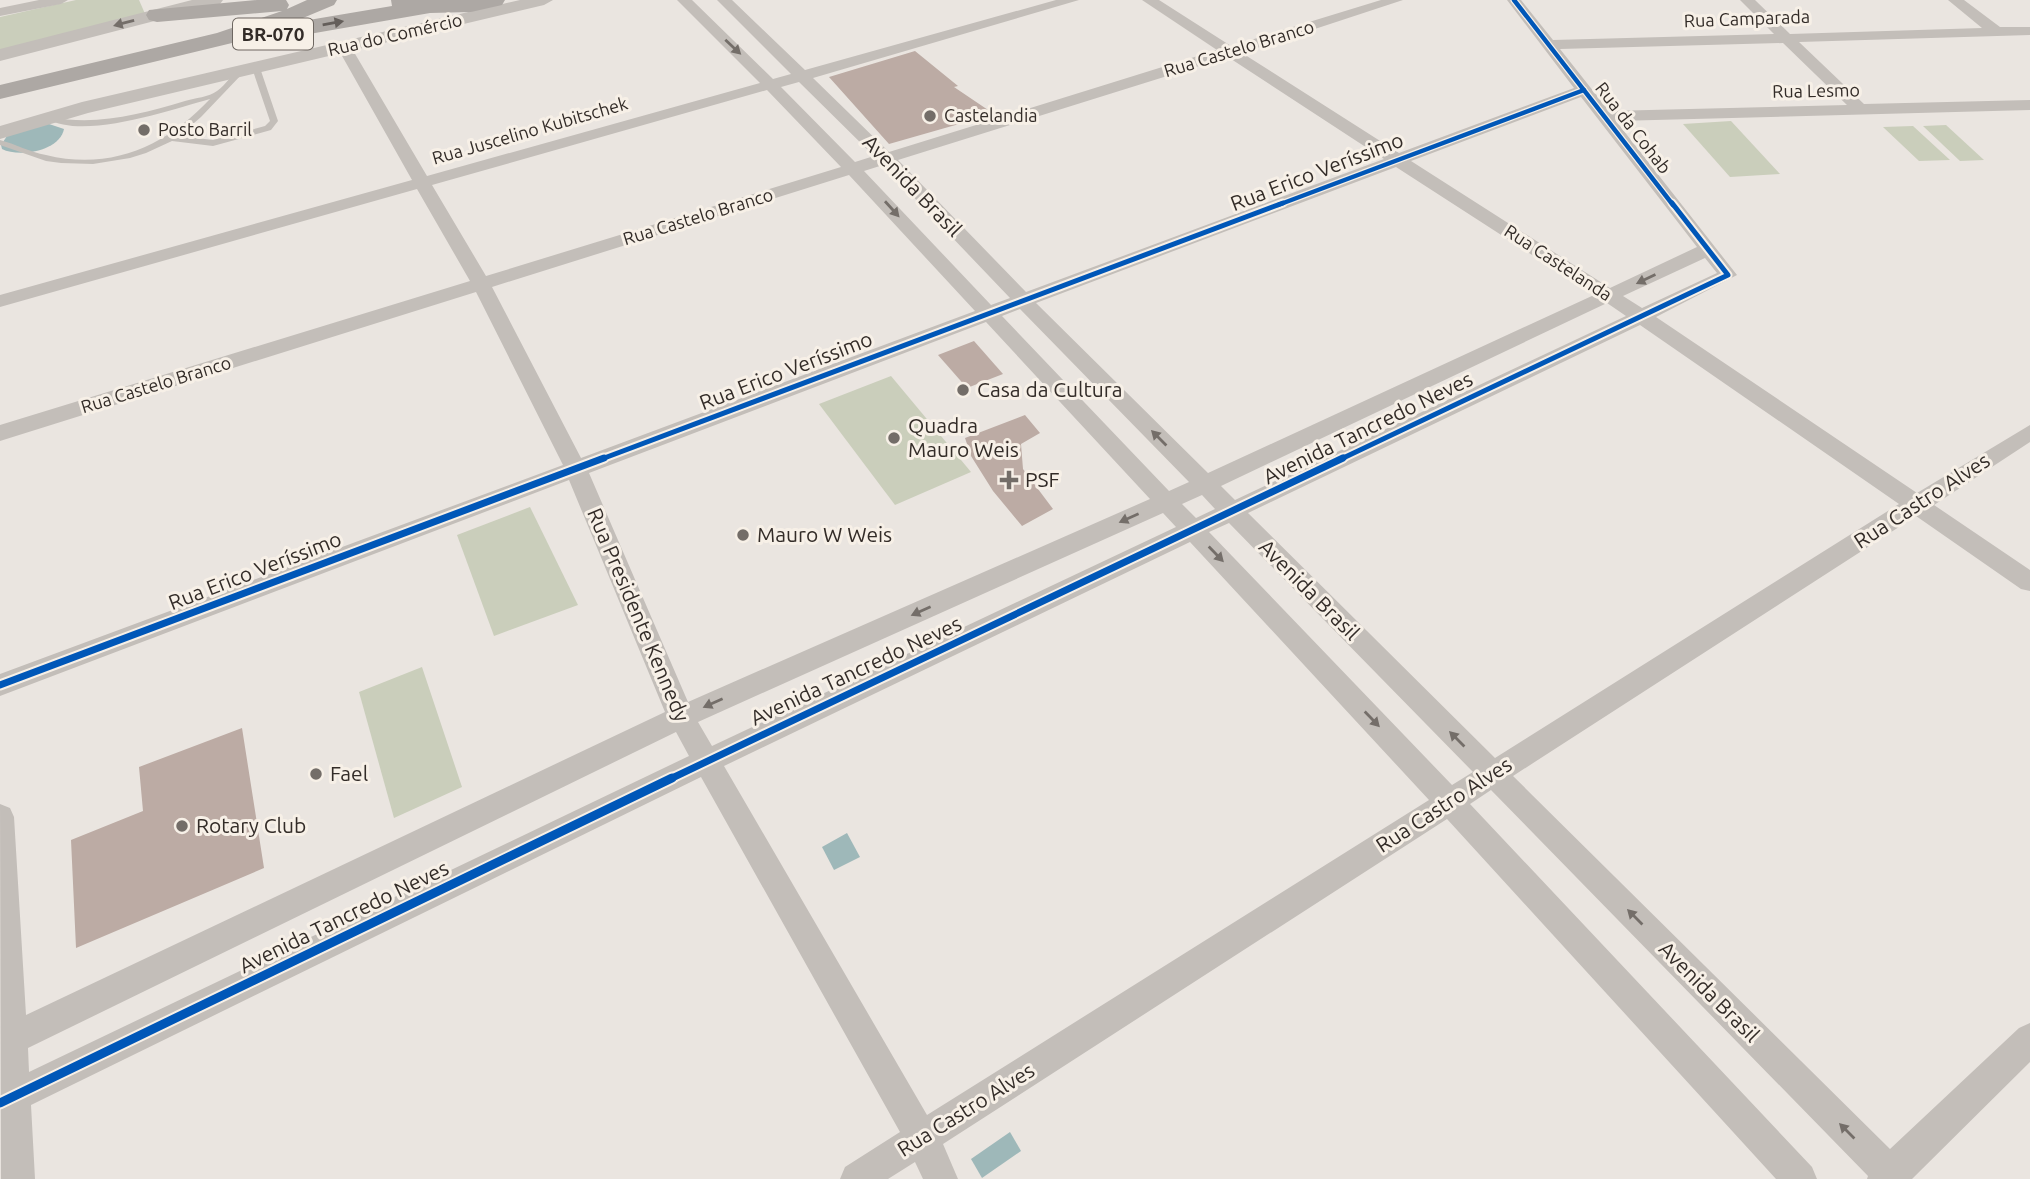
<svg xmlns="http://www.w3.org/2000/svg" width="2030" height="1179" font-family="Ubuntu,sans-serif">
<style>
.green{fill:#cacebb}
.water{fill:#9eb8b9}
.building{fill:#bcaba4}
.lines{fill:none;stroke-linecap:round;stroke-linejoin:round}
.service{fill:#c3beb9;fill-rule:evenodd}
.minor{fill:#c3beb9;fill-rule:evenodd}
.tertiary{fill:#c3beb9;fill-rule:evenodd}
.trunk{fill:#ada8a4;fill-rule:evenodd}
.cycleway-far3-casing{stroke:#f7f0e7;stroke-width:7}
.cycleway-far2-casing{stroke:#f7f0e7;stroke-width:9}
.cycleway-far1-casing{stroke:#f7f0e7;stroke-width:11}
.cycleway-casing{stroke:#f7f0e7;stroke-width:13}
.cycleway-far3{stroke:#0057b8;stroke-width:4.5}
.cycleway-far2{stroke:#0057b8;stroke-width:5}
.cycleway-far1{stroke:#0057b8;stroke-width:7}
.cycleway{stroke:#0057b8;stroke-width:9}
.oneway{fill:#746e69}
.oneway2{fill:#645e5a}
.poi-dot{fill:#736d68;stroke:#f7f0e7;stroke-width:2.5}
.labels{text-anchor:middle;stroke-width:6;stroke-linejoin:round;paint-order:stroke}
.far-street-label{font-size:18px;fill:#332c28;stroke:#f7f0e7}
.far-poi-label{font-size:18px;fill:#332c28;stroke:#f7f0e7;text-anchor:start}
.shield{fill:#f7f0e7;stroke:#6e6761;stroke-width:2}
.shield-label{font-size:19px;font-weight:bold;fill:#332c28}
.street-label{font-size:21px;fill:#332c28;stroke:#f7f0e7}
.poi-label{font-size:21px;fill:#332c28;stroke:#f7f0e7;text-anchor:start}
</style>
<rect width="100%" height="100%" fill="#eae5e0"/>
<g class="green">
<polygon points="76,0 139,0 146,16 0,52 0,17"/>
<polygon points="1731,121 1780,174 1730,177 1683,124"/>
<polygon points="1946,125 1984,160 1960,161 1923,126"/>
<polygon points="1913,126 1950,160 1919,161 1883,127"/>
<polygon points="891,376 971,472 895,505 819,404"/>
<polygon points="530,507 578,605 494,636 457,535"/>
<polygon points="422,667 462,787 394,818 359,692"/>
</g>
<g class="water">
<path d="M46,123L64,129C60,151 19,158 2,149L1,145L7,136Z"/>
<polygon points="847,833 860,857 834,870 822,847"/>
<polygon points="1010,1132 1021,1151 982,1178 971,1159"/>
</g>
<g class="building">
<polygon points="915,51 958,86 954,87 994,114 889,144 829,77"/>
<polygon points="974,341 1003,374 967,388 938,355"/>
<polygon points="1025,415 1040,433 1021,444 1023,469 1053,509 1022,526 993,491 971,456 965,438"/>
<polygon points="242,728 264,868 76,948 71,840 143,811 139,767"/>
</g>
<g class="lines">
<path class="service" d="M253,66L260,68L278,121L271,130L213,146L172,141L146,153L130,158L93,164L61,163L46,161L0,145V140C15,144 30,152 46,155C111,171 166,146 210,99C170,110 85,140 47,119L51,117C97,126 141,114 185,101C195,98 209,97 217,91C226,85 231,74 240,69L244,71L243,73L201,117L179,136L213,140L265,126L270,121L252,68Z"/>
<g class="minor">
<polygon points="39,0 68,0 61,4 0,16 0,8"/>
<path d="M677,0H692L773,79L791,74L717,0H732L805,70L1056,0H1079L813,78L889,152L1217,50L1142,0H1159L1231,46L1381,0H1403L1242,53L1399,153L1574,88L1507,0H1521L1553,40L1774,34L1740,0H1755L1790,34L1982,28L1948,0H1964L2000,27H2030V35L1799,42L1864,104L2030,100V110L1616,121L1737,275L1656,317L1917,493L2030,425V442L1934,505L2030,570V591L2021,589L1916,516L1513,776L1890,1149L2019,1028L2030,1023V1062L1912,1179H1867L1868,1176L1491,790L1470,804L1812,1167L1817,1179H1776L1447,819L943,1144L958,1179H923L915,1162L888,1179H840L845,1167L900,1132L701,777L31,1105L35,1179H1L0,804L10,808L14,817L26,1015L665,712L569,480L0,696V674L563,465L476,292L0,441V425L470,281L417,189L0,307V295L412,180L337,47L339,44L344,43L351,47L427,176L760,83ZM1783,43L1847,105L1609,111L1560,49ZM1228,57L1384,159L1026,292L898,160ZM799,82L874,156L855,162L781,87ZM767,90L841,167L486,276L432,185ZM1581,97L1697,247L1610,288L1411,161ZM883,165L1010,298L991,305L864,171ZM1396,167L1594,295L1208,473L1036,303ZM849,175L975,311L581,458L492,287ZM1705,258L1717,273L1642,308L1623,296ZM1607,303L1626,316L1235,500L1221,486ZM1020,309L1189,482L1169,491L1002,316ZM986,322L1150,499L688,702L589,473ZM1640,325L1899,504L1495,758L1248,513ZM1202,495L1215,509L1196,518L1182,504ZM1163,513L1176,527L712,746L698,722ZM1229,523L1473,772L1452,785L1209,532ZM1190,542L1429,800L927,1115L724,766ZM676,732L689,756L29,1072L28,1048Z"/>
</g>
<g class="tertiary">
<polygon points="192,0 223,0 220,4 0,61 0,49"/>
<polygon points="520,0 553,0 544,5 88,113 0,139 0,126 82,102"/>
</g>
<polygon class="trunk" points="257,0 286,0 289,5 287,9 307,0 337,0 334,5 291,23 392,6 391,0 505,0 502,5 471,12 430,13 292,37 284,35 280,30 282,27 232,43 0,99 0,85 217,33 282,11 157,22 149,20 146,15 149,10"/>
<g class="cycleway-far3-casing">
<g id="cycleway-far3">
<polyline points="1514,0 1673,205"/>
<polyline points="1278,205 1584,90"/>
</g>
</g>
<g class="cycleway-far2-casing">
<g id="cycleway-far2">
<polyline points="599,460 1283,203"/>
<polyline points="1339,460 1728,275 1672,203"/>
</g>
</g>
<g class="cycleway-far1-casing">
<g id="cycleway-far1">
<polyline points="0,685 604,458"/>
<polyline points="668,780 1343,458"/>
</g>
</g>
<g class="cycleway-casing">
<polyline id="cycleway" points="0,1103 672,778"/>
</g>
<use href="#cycleway-far3" class="cycleway-far3"/>
<use href="#cycleway-far2" class="cycleway-far2"/>
<use href="#cycleway-far1" class="cycleway-far1"/>
<use href="#cycleway" class="cycleway"/>
</g>
<defs><path id="oneway-solid" d="M-6-.8H1V-3.2L6.5 0L1 3.2V.8H-6Z" transform="scale(1.75)"/></defs>
<g class="oneway">
<use href="#oneway-solid" transform="translate(124 23) rotate(165)"/>
<use href="#oneway-solid" transform="translate(733 47) rotate(43)"/>
<use href="#oneway-solid" transform="translate(892 209) rotate(48)"/>
<use href="#oneway-solid" transform="translate(1646 279) rotate(154)"/>
<use href="#oneway-solid" transform="translate(1159 438) rotate(-135)"/>
<use href="#oneway-solid" transform="translate(1129 518) rotate(156)"/>
<use href="#oneway-solid" transform="translate(1216 554) rotate(46)"/>
<use href="#oneway-solid" transform="translate(921 611) rotate(156)"/>
<use href="#oneway-solid" transform="translate(713 703) rotate(156)"/>
<use href="#oneway-solid" transform="translate(1372 719) rotate(46)"/>
<use href="#oneway-solid" transform="translate(1457 739) rotate(-135)"/>
<use href="#oneway-solid" transform="translate(1635 917) rotate(-135)"/>
<use href="#oneway-solid" transform="translate(1847 1131) rotate(-135)"/>
</g>
<use class="oneway2" href="#oneway-solid" transform="translate(333 23) rotate(-10)"/>
<g class="poi-dot">
<circle cx="930" cy="116" r="7"/>
<circle cx="144" cy="130" r="7"/>
<circle cx="963" cy="390" r="7"/>
<circle cx="894" cy="438" r="7"/>
<path d="M1005.5 469.5h7v7h7v7h-7v7h-7v-7h-7v-7h7z"/>
<circle cx="743" cy="535" r="7"/>
<circle cx="316" cy="774" r="7"/>
<circle cx="182" cy="826" r="7"/>
</g>
<g class="labels">
<g class="far-street-label">
<text transform="translate(1747 19) rotate(-2)" y="6">Rua Camparada</text>
<text transform="translate(395 35) rotate(-13)" y="6">Rua do Comércio</text>
<text transform="translate(1239 49) rotate(-17)" y="6">Rua Castelo Branco</text>
<text transform="translate(1816 91) rotate(-1)" y="6">Rua Lesmo</text>
<text transform="translate(1633 128) rotate(52)" y="6">Rua da Cohab</text>
<text transform="translate(530 131) rotate(-16)" y="6">Rua Juscelino Kubitschek</text>
<text transform="translate(698 217) rotate(-17)" y="6">Rua Castelo Branco</text>
<text transform="translate(1558 263) rotate(33)" y="6">Rua Castelanda</text>
<text transform="translate(156 385) rotate(-17)" y="6">Rua Castelo Branco</text>
</g>
<g class="far-poi-label">
<text x="944" y="122">Castelandia</text>
<text x="158" y="136">Posto Barril</text>
</g>
<rect class="shield" x="233" y="18.5" width="80" height="31" rx="5"/>
<g class="shield-label">
<text x="273" y="41">BR-070</text>
</g>
<g class="street-label">
<text transform="translate(1317 172) rotate(-21)" y="7">Rua Erico Veríssimo</text>
<text transform="translate(912 186) rotate(46)" y="7">Avenida Brasil</text>
<text transform="translate(786 371) rotate(-21)" y="7">Rua Erico Veríssimo</text>
<text transform="translate(1368 428) rotate(-26)" y="7">Avenida Tancredo Neves</text>
<text transform="translate(1922 501) rotate(-33)" y="7">Rua Castro Alves</text>
<text transform="translate(255 571) rotate(-21)" y="7">Rua Erico Veríssimo</text>
<text transform="translate(1309 590) rotate(45)" y="7">Avenida Brasil</text>
<text transform="translate(638 615) rotate(67)" y="7">Rua Presidente Kennedy</text>
<text transform="translate(856 671) rotate(-25)" y="7">Avenida Tancredo Neves</text>
<text transform="translate(1444 805) rotate(-33)" y="7">Rua Castro Alves</text>
<text transform="translate(344 917) rotate(-26)" y="7">Avenida Tancredo Neves</text>
<text transform="translate(1709 992) rotate(45)" y="7">Avenida Brasil</text>
<text transform="translate(966 1110) rotate(-32)" y="7">Rua Castro Alves</text>
</g>
<g class="poi-label">
<text x="977" y="397">Casa da Cultura</text>
<text x="908" y="433">Quadra<tspan x="908" dy="24">Mauro Weis</tspan></text>
<text x="1025" y="487">PSF</text>
<text x="757" y="542">Mauro W Weis</text>
<text x="330" y="781">Fael</text>
<text x="196" y="833">Rotary Club</text>
</g>
</g>
</svg>
